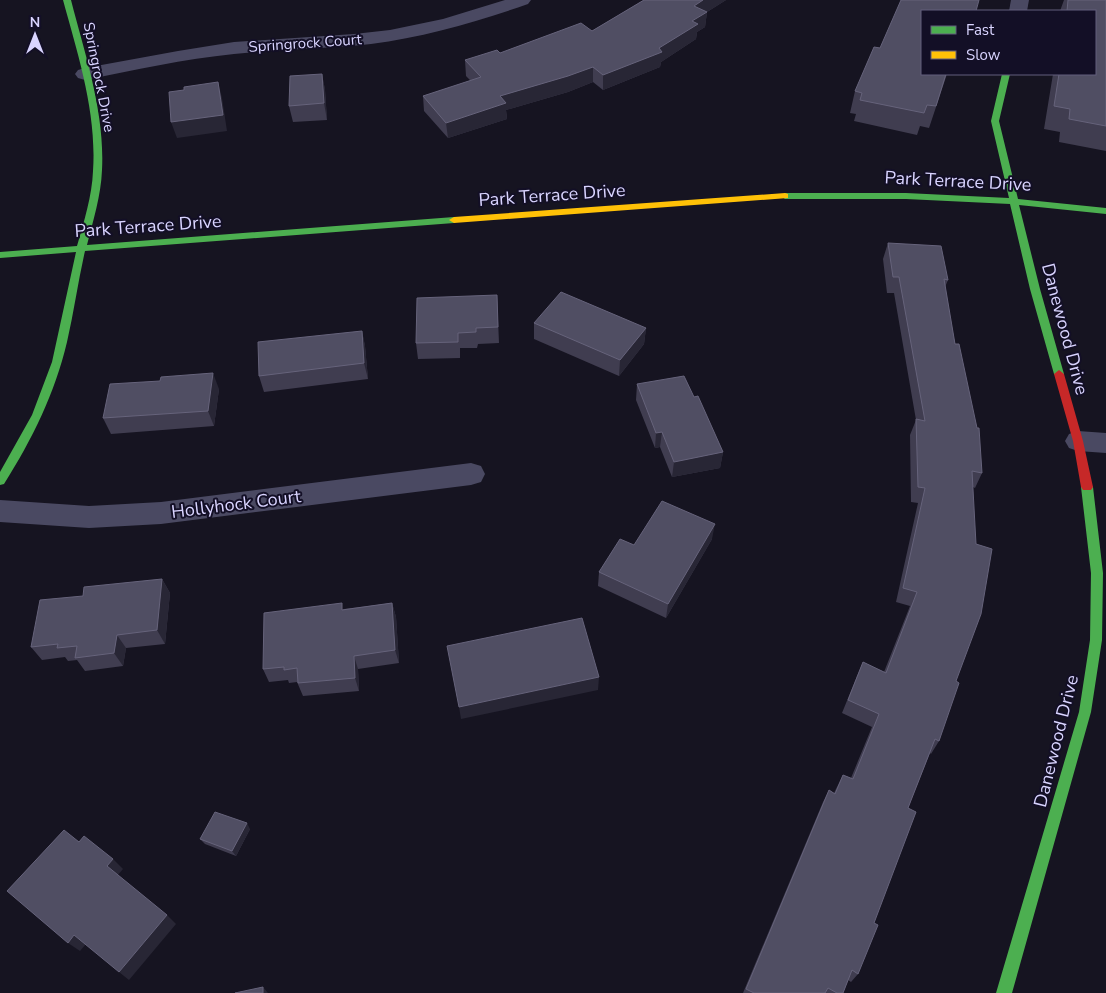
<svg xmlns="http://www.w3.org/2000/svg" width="1106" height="993" font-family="'Nunito Sans',sans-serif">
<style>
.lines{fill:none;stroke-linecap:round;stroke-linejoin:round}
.street{fill:#4a4962;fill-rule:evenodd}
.fast{fill:#4caf50;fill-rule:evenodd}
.slow{fill:#ffc107;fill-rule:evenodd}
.jam{fill:#c62828;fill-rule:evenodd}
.wall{fill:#403d50}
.shaded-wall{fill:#282635}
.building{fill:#504e63;stroke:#66637b}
.labels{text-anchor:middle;stroke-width:4;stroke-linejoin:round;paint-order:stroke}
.far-street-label{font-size:15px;fill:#d9d4ff;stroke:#130f26}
.street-label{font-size:18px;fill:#d9d4ff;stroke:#130f26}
</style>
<rect width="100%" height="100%" fill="#161421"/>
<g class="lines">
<g class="street">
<path d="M505,0H531L528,4C477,22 424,37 371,44C325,49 280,49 234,54C184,59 134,70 85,80L78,78L75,74L78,70L85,68L178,51L234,42L354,34L390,30L443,19Z"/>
<polygon points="1011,0 1029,0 1027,11 1009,11"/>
<polygon points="1078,431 1106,433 1106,453 1078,451 1069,448 1065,441 1069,434"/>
<polygon points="471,463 481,466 485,474 481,482 471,485 161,524 89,528 0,522 0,500 89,506 161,502"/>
</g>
<g class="fast">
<path d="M63,0H71C85,55 105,112 102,170C101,196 93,221 87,245L454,217L459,220L454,223L85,251C78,281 74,312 67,342C55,393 32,440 4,484L0,485V472L32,415L52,362L76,252L0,258V252L77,246C84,221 92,196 93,171C97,113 78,55 63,0Z"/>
<polygon points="1002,74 1010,74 999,121 1018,199 1106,208 1106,214 1019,205 1040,289 1064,374 1059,378 1054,374 1030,289 1010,204 906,199 785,199 781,196 785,193 906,193 1009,198 991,121"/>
<polygon points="1087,483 1091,484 1093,487 1103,573 1102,640 1091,712 1012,993 996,993 1079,712 1090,640 1091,573 1081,487 1083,484"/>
</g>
<polygon class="slow" points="785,193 788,194 788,198 454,223 449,220 454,217"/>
<polygon class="jam" points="1059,370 1064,374 1083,441 1093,487 1091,490 1083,490 1081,487 1073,441 1054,374"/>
</g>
<g class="wall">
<polygon points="644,0 726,0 707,12 705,27 697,32 696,39 661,62 660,67 603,90 593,82 568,92 506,110 507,119 448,138 424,111 423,96 471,81 466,76 465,60 500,53 592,31"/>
<polygon points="1064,0 1106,0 1106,151 1059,142 1060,132 1044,129 1053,74 1095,74 1095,11 1060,11"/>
<polygon points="922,11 947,74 929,128 920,126 917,135 854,121 856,114 850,113 855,91 880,48"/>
<polygon points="322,74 325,90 327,120 293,122 289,106"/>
<polygon points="888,243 948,280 945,287 955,344 982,473 975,488 973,487 956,681 939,741 931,754 930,753 908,808 858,974 851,982 848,980 843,993 743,993 823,802 829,790 834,793 843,775 851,778 872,727 842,713 857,676 863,662 884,672 910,606 896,602 918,503 911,502 910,435 916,420 894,293 887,293 883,259"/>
<polygon points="497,295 499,343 478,344 477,348 460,348 460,358 418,359 416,343"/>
<polygon points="534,323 646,328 644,344 619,376 534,339"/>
<polygon points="362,331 365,346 368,379 264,392 259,376"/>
<polygon points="637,384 694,397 723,452 720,468 672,477 660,447 655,448 636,400"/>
<polygon points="219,389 214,426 111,434 103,418"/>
<polygon points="712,539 666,618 598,586 599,572 634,545"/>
<polygon points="162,579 170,593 165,644 126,648 123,666 85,671 77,660 68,661 65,657 42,660 31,647 83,596"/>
<polygon points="392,603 396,617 399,663 358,669 359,691 303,696 297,682 289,683 288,680 269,682 263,669 344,609"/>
<polygon points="250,829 236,856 205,844 200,839"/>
</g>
<g class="shaded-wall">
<polygon points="703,0 726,0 707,12 705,27 697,32 696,39 661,62 660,67 603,90 603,75 694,6"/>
<polygon points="593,67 593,82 568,92 506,110 507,119 448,138 446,123 500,96"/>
<polygon points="322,74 325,90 327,120 324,103"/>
<polygon points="218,82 222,98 227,131 177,138 171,122"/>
<polygon points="646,328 644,344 619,376 620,360"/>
<polygon points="362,331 365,346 368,379 364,363"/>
<polygon points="213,373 219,389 214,426 208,411"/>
<polygon points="662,432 660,447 655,448 656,433"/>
<polygon points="723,452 720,468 672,477 674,462"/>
<polygon points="715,524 712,539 666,618 668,604"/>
<polygon points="162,579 170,593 165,644 157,630"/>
<polygon points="392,603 396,617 399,663 395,650"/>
<polygon points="117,635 126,648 123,666 114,653"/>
<polygon points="354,656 358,669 359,691 355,678"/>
<polygon points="599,677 598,690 461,719 459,707"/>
<polygon points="247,823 250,829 236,856 232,851"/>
<polygon points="113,859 123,869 117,876 107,866"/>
<polygon points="167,915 176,924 129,980 119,972"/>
<polygon points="74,935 86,944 80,951 68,943"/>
<polygon points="263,987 268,993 263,993"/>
</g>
<g class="building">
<polygon points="644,0 703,0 694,6 707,12 692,21 698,24 659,48 662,52 603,75 593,67 568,76 500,96 506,103 446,123 423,96 481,77 465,60 497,50 500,53 581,23 592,31"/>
<polygon points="901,0 979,0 976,11 922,11 922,74 946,74 936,106 927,105 924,113 860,100 862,93 855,91 874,47 880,48"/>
<polygon points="1068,0 1106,0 1106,126 1069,119 1070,109 1054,106 1059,74 1095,74 1095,11 1067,11"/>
<polygon points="322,74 324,103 289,106 290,76"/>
<polygon points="218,82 223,115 171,122 169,92 184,90 184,87"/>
<polygon points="888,243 941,246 948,280 944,279 955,344 959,344 977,428 979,428 982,473 972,471 976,544 992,549 981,614 956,681 959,683 939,741 935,739 908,808 916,812 874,923 878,925 858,974 852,970 843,993 837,993 828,988 825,993 754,993 746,989 829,790 835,794 843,775 853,779 879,714 848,700 863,662 886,673 917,592 903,588 925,488 918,487 916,419 925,421 899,277 893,277"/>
<polygon points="561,292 646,328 620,360 534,323"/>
<polygon points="497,295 498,327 476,328 476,332 458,333 458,342 416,343 417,298"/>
<polygon points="362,331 364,363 259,376 258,342"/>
<polygon points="213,373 208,411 103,418 110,384 160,381 161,377"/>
<polygon points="684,376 694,397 698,396 723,452 674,462 662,432 656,433 637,384"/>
<polygon points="662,501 715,524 668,604 599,572 620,539 634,545"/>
<polygon points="162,579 157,630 117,635 114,653 75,658 77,646 57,648 58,644 31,647 40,600 83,596 84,587"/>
<polygon points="342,603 342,610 392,603 395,650 354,656 355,678 298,683 297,668 284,670 284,667 263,669 264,613"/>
<polygon points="582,618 599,677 459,707 447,646"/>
<polygon points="215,812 247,823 232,851 200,839"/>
<polygon points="64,830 79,842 84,836 113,859 107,866 167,915 119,972 74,935 68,943 7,891"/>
<polygon points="263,987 263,993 235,993"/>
</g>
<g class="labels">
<g class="far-street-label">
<text transform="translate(305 43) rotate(-4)" y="5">Springrock Court</text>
<text transform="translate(99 77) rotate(79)" y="5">Springrock Drive</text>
</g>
<g class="street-label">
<text transform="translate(958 181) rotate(3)" y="6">Park Terrace Drive</text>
<text transform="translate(552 195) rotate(-4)" y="6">Park Terrace Drive</text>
<text transform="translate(148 226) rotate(-4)" y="6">Park Terrace Drive</text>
<text transform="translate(1065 329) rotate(75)" y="6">Danewood Drive</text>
<text transform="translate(236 504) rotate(-7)" y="6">Hollyhock Court</text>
<text transform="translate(1056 741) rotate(-76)" y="6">Danewood Drive</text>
</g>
</g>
<rect x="921" y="10" width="175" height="65" fill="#130f26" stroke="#625e7d"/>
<rect x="931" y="26" width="25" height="8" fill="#4caf50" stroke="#625e7d"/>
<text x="966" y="35" font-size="15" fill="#d9d4ff">Fast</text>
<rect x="931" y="51" width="25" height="8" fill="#ffc107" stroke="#625e7d"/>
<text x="966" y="60" font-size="15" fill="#d9d4ff">Slow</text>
<g transform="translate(35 35)" stroke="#130f26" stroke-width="4" paint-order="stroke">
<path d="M0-4L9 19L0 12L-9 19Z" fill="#d9d4ff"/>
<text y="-8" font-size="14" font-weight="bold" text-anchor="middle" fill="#d9d4ff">N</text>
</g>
</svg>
